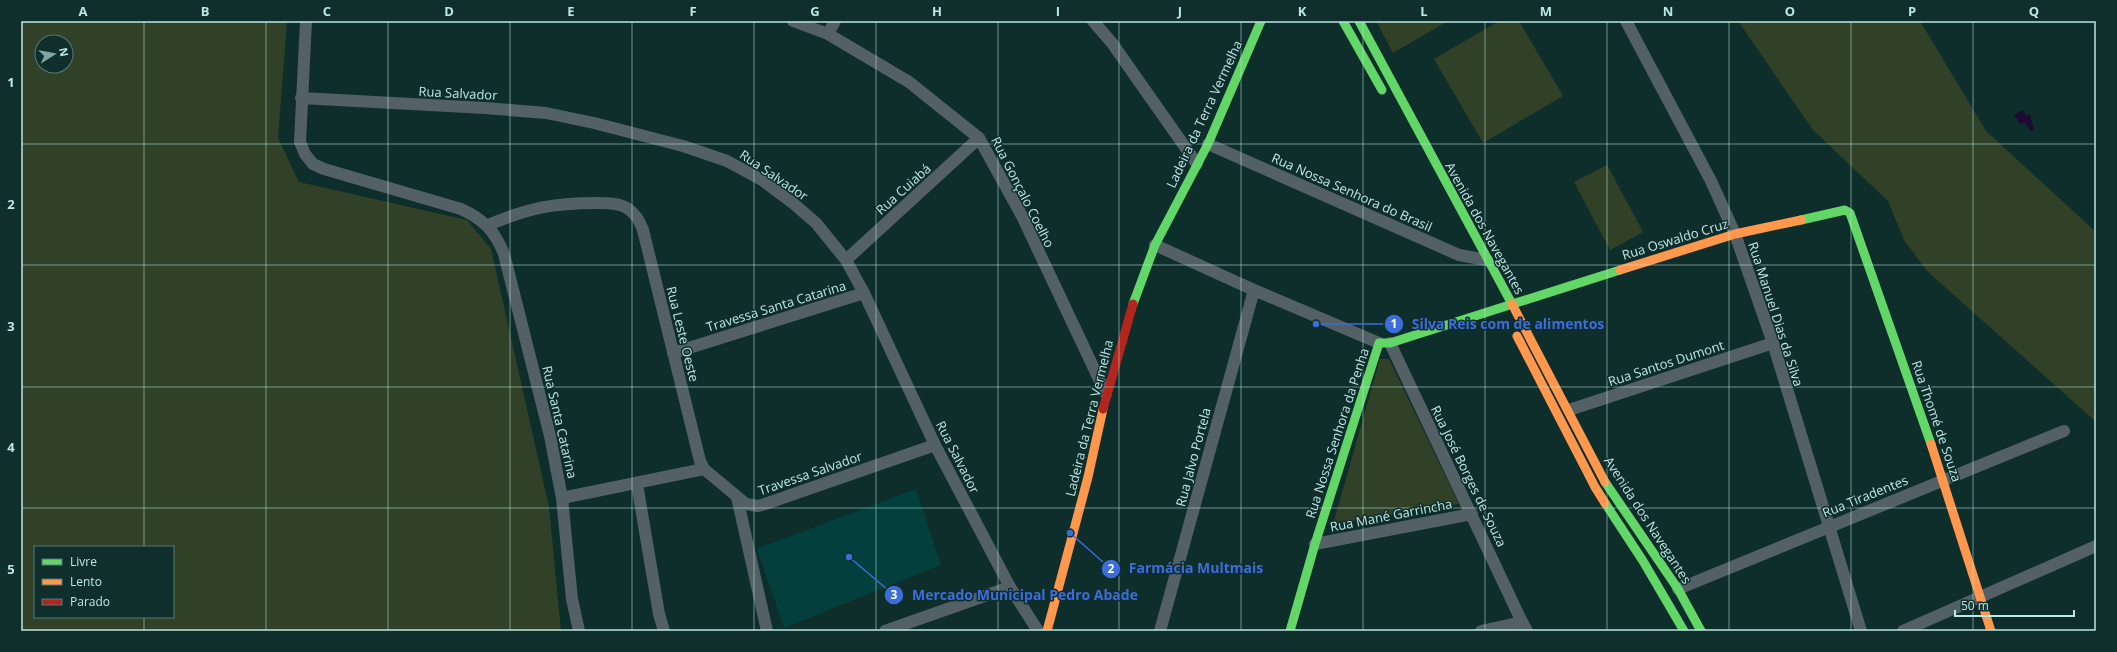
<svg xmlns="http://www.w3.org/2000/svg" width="2117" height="652" font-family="'Open Sans',sans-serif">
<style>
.built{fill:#023f3d}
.green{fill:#304127;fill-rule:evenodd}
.water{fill:#1f0a31}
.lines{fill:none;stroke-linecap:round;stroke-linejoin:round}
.street{stroke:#536166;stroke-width:12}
.fast{stroke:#63d668;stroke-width:9}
.slow{stroke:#ff974d;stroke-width:9}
.jam{stroke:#b3261e;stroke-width:9}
.grid{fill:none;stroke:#bce7e4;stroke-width:1;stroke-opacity:0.55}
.labels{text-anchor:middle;stroke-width:3;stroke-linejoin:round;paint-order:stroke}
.street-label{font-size:13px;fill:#bce7e4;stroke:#0f2e2c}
.leader{fill:none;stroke:#3d6dda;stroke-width:1.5}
.callout-dot{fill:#3d6dda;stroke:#0f2e2c;stroke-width:1.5}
.mark-label{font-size:12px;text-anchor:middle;font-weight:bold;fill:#fff}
.callout-label{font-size:14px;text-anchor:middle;font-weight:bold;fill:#3d6dda;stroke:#0f2e2c;stroke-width:3;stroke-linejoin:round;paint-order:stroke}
.neatline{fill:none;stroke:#bce7e4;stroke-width:1.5}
.grid-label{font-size:13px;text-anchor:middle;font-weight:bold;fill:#bce7e4}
</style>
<rect width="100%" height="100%" fill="#0e2e2c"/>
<polygon class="built" points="916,489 941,565 784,628 757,549"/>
<g class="green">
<path d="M21,21H287L278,138L299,182L467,220L491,249L549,507L561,631H21ZM42,42H66V66H42ZM35,547H173V617H35Z"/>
<polygon points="1376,21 1448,21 1393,53"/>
<polygon points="1499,21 1519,21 1563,96 1483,143 1434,59"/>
<polygon points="1738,21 1920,21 1986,131 2096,232 2096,422 1927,271 1904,240 1888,201 1813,130"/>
<polygon points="1607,165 1643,232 1610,250 1574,182"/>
<polygon points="1380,359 1389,359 1459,504 1333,524"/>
</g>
<polygon class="water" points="2023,110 2026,116 2030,114 2034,130 2031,131 2025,123 2020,124 2014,115"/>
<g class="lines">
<g class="street">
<path d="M306,21L300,142L305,154L313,164L324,169L461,209C483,219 495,231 504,254L550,436L562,498L572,599L579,631"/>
<polyline points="793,21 828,34 909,82 979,138 1022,216 1106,394"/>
<polyline points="1093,21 1112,43 1197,164"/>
<polyline points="1626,21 1711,181 1735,234 1773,343 1861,631"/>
<polyline points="828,34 835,21"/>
<polyline points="301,98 485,108 546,113 594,123 683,146 727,161 762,180 794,204 816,223 846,260 864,293 935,445 1010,587 1038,631"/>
<polyline points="1208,144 1459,255 1487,260"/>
<path d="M488,225C529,208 552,203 597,203C607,203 619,203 627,208C636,214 639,220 643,230L700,461L704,469L746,504L758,506L765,504L935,445"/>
<polyline points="1155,245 1254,290 1379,343"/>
<polyline points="846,260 979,138"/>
<polyline points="1390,343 1522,622"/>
<polyline points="673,353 864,293"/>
<polyline points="1569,410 1773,343"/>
<polyline points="637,484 659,614 664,631"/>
<polyline points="737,497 767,631"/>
<polyline points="562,498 704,469"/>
<polyline points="1315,544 1472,514"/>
<polyline points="1678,589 2064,431"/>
<polyline points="885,631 1010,587"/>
<polyline points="1160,631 1254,290"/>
<polyline points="1481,631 1522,622 1527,631"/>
<polyline points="1903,631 2096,546"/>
</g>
<g class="fast">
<polyline points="1343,21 1382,90"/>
<polyline points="1359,21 1512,304"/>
<polyline points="1801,220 1845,210 1850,213 1931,444"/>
<polyline points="1133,304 1155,245 1208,144 1261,21"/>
<polyline points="1605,482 1678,589 1701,631"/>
<polyline points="1605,503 1643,561 1684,631"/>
<polyline points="1290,631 1315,544 1379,343 1390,343 1620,270"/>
</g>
<g class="slow">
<polyline points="1620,270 1735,234 1801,220"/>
<polyline points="1512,304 1605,482"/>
<polyline points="1517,336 1595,487 1605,503"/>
<polyline points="1931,444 1991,631"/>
<polyline points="1047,631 1088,477 1103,409"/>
</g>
<polyline class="jam" points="1103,409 1133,304"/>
</g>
<path class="grid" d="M144,21V547M266,21V631M388,21V631M510,21V631M632,21V631M754,21V631M876,21V631M998,21V631M1119,21V631M1241,21V631M1363,21V631M1485,21V631M1607,21V631M1729,21V631M1851,21V631M1973,21V631M21,144H2096M21,265H2096M21,387H2096M21,508H2096M144,617V631"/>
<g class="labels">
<g class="street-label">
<text transform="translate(458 93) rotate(3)" y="5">Rua Salvador</text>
<text transform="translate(1204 114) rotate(-65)" y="5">Ladeira da Terra Vermelha</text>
<text transform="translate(774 175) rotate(34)" y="5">Rua Salvador</text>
<text transform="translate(903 189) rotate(-42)" y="5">Rua Cuiabá</text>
<text transform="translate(1023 192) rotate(63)" y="5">Rua Gonçalo Coelho</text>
<text transform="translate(1352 192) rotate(24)" y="5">Rua Nossa Senhora do Brasil</text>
<text transform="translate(1485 228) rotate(61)" y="5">Avenida dos Navegantes</text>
<text transform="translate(1675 239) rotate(-17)" y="5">Rua Oswaldo Cruz</text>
<text transform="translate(776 306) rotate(-17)" y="5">Travessa Santa Catarina</text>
<text transform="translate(1776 314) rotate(72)" y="5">Rua Manuel Dias da Silva</text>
<text transform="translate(683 334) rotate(76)" y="5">Rua Leste Oeste</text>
<text transform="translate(1666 363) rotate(-18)" y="5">Rua Santos Dumont</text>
<text transform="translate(1089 418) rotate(-76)" y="5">Ladeira da Terra Vermelha</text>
<text transform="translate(1937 421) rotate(71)" y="5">Rua Thomé de Souza</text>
<text transform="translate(560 422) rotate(77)" y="5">Rua Santa Catarina</text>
<text transform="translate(1337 433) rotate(-72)" y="5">Rua Nossa Senhora da Penha</text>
<text transform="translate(958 457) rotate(63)" y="5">Rua Salvador</text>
<text transform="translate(1193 457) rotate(-75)" y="5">Rua Jalvo Portela</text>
<text transform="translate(810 473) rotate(-19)" y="5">Travessa Salvador</text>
<text transform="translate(1469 476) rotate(64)" y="5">Rua José Borges de Souza</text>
<text transform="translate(1865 496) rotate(-22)" y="5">Rua Tiradentes</text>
<text transform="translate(1391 515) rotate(-11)" y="5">Rua Mané Garrincha</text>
<text transform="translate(1648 520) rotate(57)" y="5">Avenida dos Navegantes</text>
</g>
</g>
<path class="leader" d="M1316 324L1394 324M1070 533L1111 569M849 557L894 595"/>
<g class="callout-dot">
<circle cx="1316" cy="324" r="4"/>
<circle cx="1070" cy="533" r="4"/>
<circle cx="849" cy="557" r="4"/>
<circle cx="1394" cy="324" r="10"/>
<circle cx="1111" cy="569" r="10"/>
<circle cx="894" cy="595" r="10"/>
</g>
<g class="mark-label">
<text x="1394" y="328">1</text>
<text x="1111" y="573">2</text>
<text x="894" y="599">3</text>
</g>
<g class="callout-label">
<text x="1508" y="329">Silva Reis com de alimentos</text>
<text x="1196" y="573">Farmácia Multmais</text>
<text x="1025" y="600">Mercado Municipal Pedro Abade</text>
</g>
<rect width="2117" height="652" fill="none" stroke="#0f2e2c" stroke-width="44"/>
<rect x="34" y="546" width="140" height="72" fill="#0f2e2c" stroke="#547876"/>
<rect x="42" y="559" width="20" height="6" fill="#63d668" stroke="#547876"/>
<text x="70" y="566" font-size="12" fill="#bce7e4">Livre</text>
<rect x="42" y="579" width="20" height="6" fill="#ff974d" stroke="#547876"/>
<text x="70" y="586" font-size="12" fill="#bce7e4">Lento</text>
<rect x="42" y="599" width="20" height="6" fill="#b3261e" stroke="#547876"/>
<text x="70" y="606" font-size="12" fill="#bce7e4">Parado</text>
<g transform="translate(54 54) rotate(79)"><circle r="19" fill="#0f2e2c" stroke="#547876"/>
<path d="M0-3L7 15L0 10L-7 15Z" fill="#7fa6a4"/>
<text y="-6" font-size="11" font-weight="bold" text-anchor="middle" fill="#bce7e4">N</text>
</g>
<path d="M1955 610v6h119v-6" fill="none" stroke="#bce7e4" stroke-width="2"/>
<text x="1961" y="610" font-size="12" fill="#bce7e4" stroke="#0f2e2c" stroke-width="3" paint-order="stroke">50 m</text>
<rect x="22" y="22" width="2073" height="608" class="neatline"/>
<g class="grid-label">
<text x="83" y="16">A</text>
<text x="205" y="16">B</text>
<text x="327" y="16">C</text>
<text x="449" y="16">D</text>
<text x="571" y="16">E</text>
<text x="693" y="16">F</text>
<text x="815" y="16">G</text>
<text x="937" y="16">H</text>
<text x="1058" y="16">I</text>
<text x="1180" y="16">J</text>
<text x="1302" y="16">K</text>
<text x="1424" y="16">L</text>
<text x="1546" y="16">M</text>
<text x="1668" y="16">N</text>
<text x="1790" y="16">O</text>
<text x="1912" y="16">P</text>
<text x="2034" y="16">Q</text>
<text x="11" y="87">1</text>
<text x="11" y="209">2</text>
<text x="11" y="331">3</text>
<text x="11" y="452">4</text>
<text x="11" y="574">5</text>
</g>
</svg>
